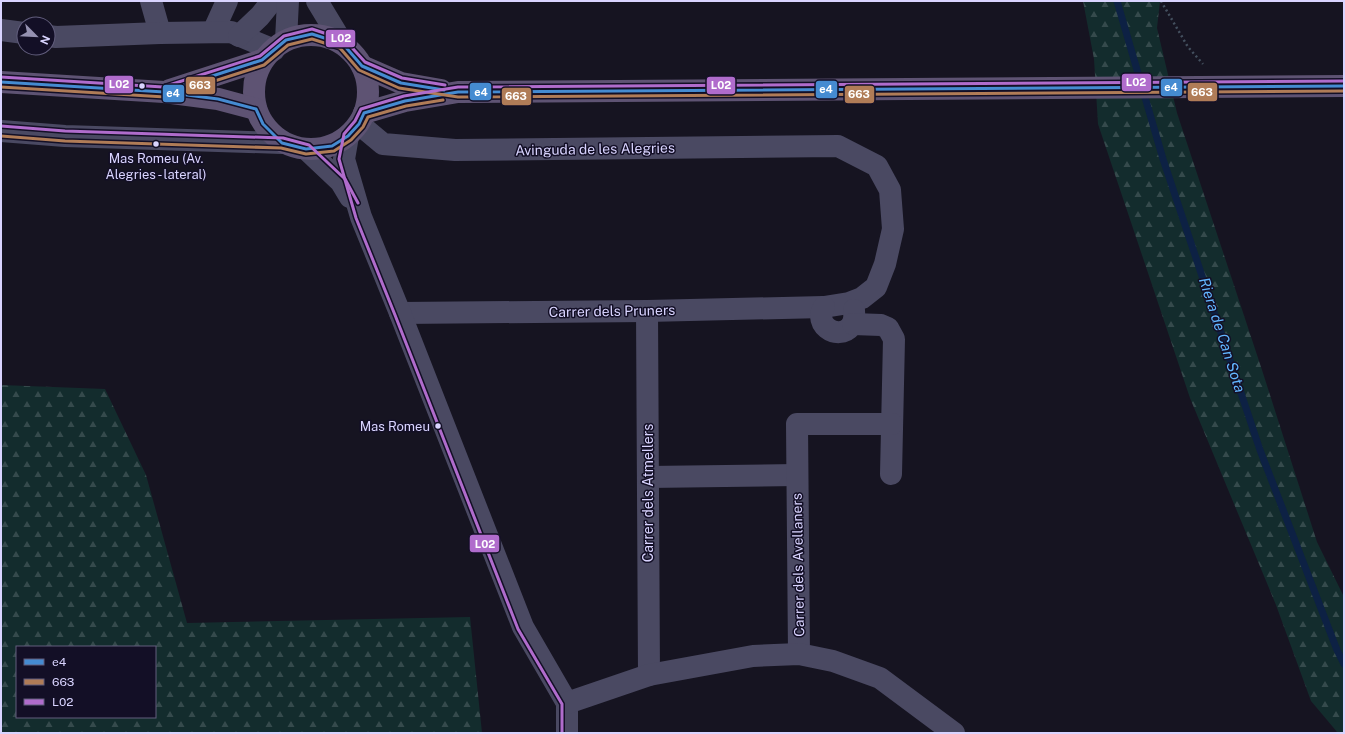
<svg xmlns="http://www.w3.org/2000/svg" width="1345" height="734" font-family="'Public Sans',sans-serif">
<style>
.forest{fill:url(#forest-firs);fill-rule:evenodd}
.lines{fill:none;stroke-linecap:round;stroke-linejoin:round}
.stream{stroke:#0d2144;stroke-width:7}
.path{stroke:#44505f;stroke-width:2.5;stroke-dasharray:2 3;stroke-linecap:butt}
.minor{stroke:#4a4962;stroke-width:22}
.major{stroke:#5e5373;stroke-width:22}
.bus-1-casing{stroke:#130f26;stroke-width:6}
.bus-2-casing{stroke:#130f26;stroke-width:6}
.bus-3-casing{stroke:#130f26;stroke-width:6}
.bus-1{stroke:#458bd1;stroke-width:3}
.bus-2{stroke:#b07c57;stroke-width:3}
.bus-3{stroke:#b06ccc;stroke-width:3}
.bus-dot{fill:#d9d4ff;stroke:#130f26;stroke-width:1.5}
.labels{text-anchor:middle;stroke-width:3;stroke-linejoin:round;paint-order:stroke}
.bus-label{font-size:13px;fill:#d9d4ff;stroke:#130f26}
.street-label{font-size:14px;fill:#d9d4ff;stroke:#130f26}
.water-label{font-size:15px;font-style:italic;fill:#62b6ff;stroke:#130f26}
.line-badge{stroke:#130f26;stroke-width:1.5}
.badge-label{font-size:11px;text-anchor:middle;font-weight:bold;fill:#fff}
</style>
<defs>
<pattern id="forest-firs" width="22" height="20" patternUnits="userSpaceOnUse"><rect width="22" height="20" fill="#132c2d"/><path d="M5 1l3.5 6h-7zM16 11l3.5 6h-7z" fill="#354a4c"/></pattern>
</defs>
<rect width="100%" height="100%" fill="#161421"/>
<g class="forest">
<polygon points="1083,1 1160,1 1157,28 1177,113 1262,370 1317,542 1344,597 1344,733 1338,733 1311,701 1276,605 1190,398 1098,124 1094,59"/>
<path d="M1,385L105,389L146,475L187,623L470,617L482,733H1ZM17,647H155V717H17Z"/>
</g>
<g class="lines">
<polyline class="stream" points="1117,1 1163,159 1260,450 1337,650 1344,664"/>
<polyline class="path" points="1161,1 1188,47 1203,64"/>
<g class="minor">
<polyline points="151,1 160,33"/>
<polyline points="317,1 343,44"/>
<polyline points="1,30 24,33"/>
<polyline points="213,32 227,1"/>
<polyline points="48,36 56,37 160,33 231,32 274,50"/>
<polyline points="239,36 260,16 272,1"/>
<polyline points="286,40 288,1"/>
<polyline points="359,124 383,144 455,150 838,146 877,166 890,190 893,229 885,264 876,287 862,298 849,303 824,307 647,311 400,313"/>
<polyline points="1,131 65,136 282,143"/>
<polyline points="348,136 344,159 361,217 400,313 523,627 567,703 567,733"/>
<polyline points="306,149 341,182 350,197"/>
<path d="M824,307C823,309 821,313 821,316C822,337 858,340 854,310"/>
<polyline points="647,311 649,675"/>
<polyline points="853,324 881,325 888,328 894,339 891,474"/>
<polyline points="648,477 797,475"/>
<polyline points="799,654 797,424 892,424"/>
<polyline points="567,703 649,675 753,656 799,654 833,661 880,678 954,733"/>
</g>
<g class="major">
<circle cx="311" cy="92" r="57"/>
<polyline points="362,66 401,83 441,90"/>
<polyline points="1,82 164,92 218,99 256,109"/>
<polyline points="170,90 262,60"/>
<polyline points="364,113 405,101 458,92 1344,86"/>
</g>
<g class="bus-1-casing">
<g id="bus-1">
<polyline points="1,82 164,92 218,99 256,109 263,124 282,143 306,149 332,146 348,136 359,124 364,113 405,101 458,92 1344,86"/>
<polyline points="172,89 262,60 286,40 312,34 343,44 362,66 401,83 444,90"/>
</g>
</g>
<g class="bus-2-casing">
<g id="bus-2">
<polyline points="1,87 165,97 264,65 288,45 312,39 340,48 359,70 399,88 458,97 1344,91"/>
<polyline points="1,136 65,141 281,148 306,154 334,151 351,140 363,127 368,117 406,106 443,100"/>
</g>
</g>
<g class="bus-3-casing">
<g id="bus-3">
<polyline points="1,77 163,87 260,56 284,36 312,29 345,40 365,62 402,78 445,85"/>
<polyline points="1,126 65,131 283,138 309,145 345,179 358,203"/>
<polyline points="562,733 562,704 518,629 395,315 356,218 339,159 344,134 355,121 361,109 404,96 458,87 1344,81"/>
</g>
</g>
<use href="#bus-1" class="bus-1"/>
<use href="#bus-2" class="bus-2"/>
<use href="#bus-3" class="bus-3"/>
</g>
<g class="bus-dot">
<circle cx="142" cy="86" r="3.5"/>
<circle cx="156" cy="144" r="3.5"/>
<circle cx="438" cy="426" r="3.5"/>
</g>
<g class="labels">
<g class="bus-label">
<text x="156" y="163">Mas Romeu (Av.<tspan x="156" dy="16">Alegries - lateral)</tspan></text>
<text x="430" y="431" text-anchor="end">Mas Romeu</text>
</g>
<g class="street-label">
<text transform="translate(595 149) rotate(-1)" y="5">Avinguda de les Alegries</text>
<text transform="translate(612 311) rotate(-1)" y="5">Carrer dels Pruners</text>
<text transform="translate(648 493) rotate(-90)" y="5">Carrer dels Atmellers</text>
<text transform="translate(798 565) rotate(-91)" y="5">Carrer dels Avellaners</text>
</g>
<g class="water-label">
<text transform="translate(1222 335) rotate(72)" y="5">Riera de Can Sota</text>
</g>
</g>
<g class="line-badge">
<rect x="325" y="29" width="31" height="19" rx="4" fill="#b06ccc"/>
<rect x="1121" y="73" width="31" height="19" rx="4" fill="#b06ccc"/>
<rect x="104" y="75" width="30" height="19" rx="4" fill="#b06ccc"/>
<rect x="706" y="76" width="30" height="19" rx="4" fill="#b06ccc"/>
<rect x="185" y="76" width="31" height="19" rx="4" fill="#b07c57"/>
<rect x="1160" y="78" width="23" height="19" rx="4" fill="#458bd1"/>
<rect x="815" y="80" width="23" height="19" rx="4" fill="#458bd1"/>
<rect x="469" y="82" width="23" height="19" rx="4" fill="#458bd1"/>
<rect x="1187" y="82" width="31" height="20" rx="4" fill="#b07c57"/>
<rect x="162" y="84" width="23" height="19" rx="4" fill="#458bd1"/>
<rect x="844" y="85" width="31" height="19" rx="4" fill="#b07c57"/>
<rect x="501" y="87" width="31" height="19" rx="4" fill="#b07c57"/>
<rect x="469" y="534" width="31" height="19" rx="4" fill="#b06ccc"/>
</g>
<g class="badge-label">
<text x="341" y="42">L02</text>
<text x="1136" y="86">L02</text>
<text x="119" y="88">L02</text>
<text x="721" y="89">L02</text>
<text x="200" y="89">663</text>
<text x="1171" y="91">e4</text>
<text x="826" y="93">e4</text>
<text x="481" y="96">e4</text>
<text x="1202" y="96">663</text>
<text x="173" y="97">e4</text>
<text x="859" y="98">663</text>
<text x="516" y="100">663</text>
<text x="485" y="548">L02</text>
</g>
<rect width="1345" height="734" fill="none" stroke="#d9d4ff" stroke-width="4"/>
<rect x="16" y="646" width="140" height="72" fill="#130f26" stroke="#625e7d"/>
<rect x="24" y="659" width="20" height="6" fill="#458bd1" stroke="#625e7d"/>
<text x="52" y="666" font-size="12" fill="#d9d4ff">e4</text>
<rect x="24" y="679" width="20" height="6" fill="#b07c57" stroke="#625e7d"/>
<text x="52" y="686" font-size="12" fill="#d9d4ff">663</text>
<rect x="24" y="699" width="20" height="6" fill="#b06ccc" stroke="#625e7d"/>
<text x="52" y="706" font-size="12" fill="#d9d4ff">L02</text>
<g transform="translate(36 36) rotate(114)"><circle r="19" fill="#130f26" stroke="#625e7d"/>
<path d="M0-3L7 15L0 10L-7 15Z" fill="#9591b1"/>
<text y="-6" font-size="11" font-weight="bold" text-anchor="middle" fill="#d9d4ff">N</text>
</g>
</svg>
